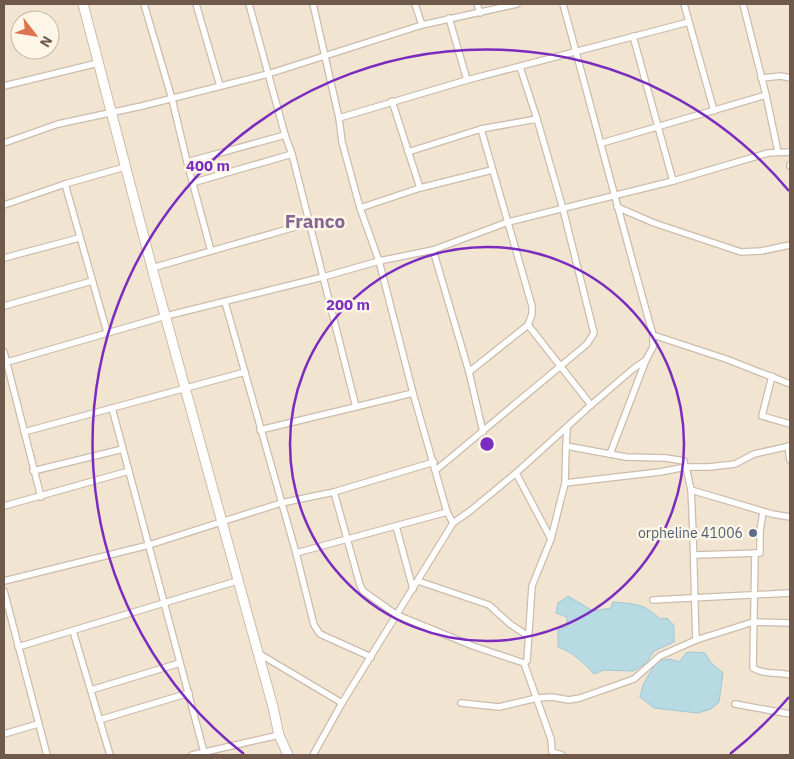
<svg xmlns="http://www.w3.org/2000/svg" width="794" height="759" font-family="'IBM Plex Sans',sans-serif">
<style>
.residential{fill:#f1e4d1;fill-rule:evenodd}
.water{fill:#b8dae2;stroke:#9fc8d3}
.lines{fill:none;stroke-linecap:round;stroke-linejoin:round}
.street-casing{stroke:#ccbcac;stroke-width:8}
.secondary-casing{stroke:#cfbcaa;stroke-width:11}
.street{stroke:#fff;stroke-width:5.5}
.secondary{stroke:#fff;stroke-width:9}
.ring{fill:none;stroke:#7b2cbf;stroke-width:2.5}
.service-dot{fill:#5c6f8a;stroke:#fdf6e7;stroke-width:2}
.labels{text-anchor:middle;stroke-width:5;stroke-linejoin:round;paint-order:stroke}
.service-label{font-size:14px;fill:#4e5e75;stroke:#fdf6e7;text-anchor:end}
.district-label{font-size:19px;font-weight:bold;fill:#866692;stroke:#fdf6e7}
.centre{fill:#7b2cbf;stroke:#fdf6e7;stroke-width:2.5}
.ring-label{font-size:15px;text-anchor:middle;font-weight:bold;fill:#7b2cbf;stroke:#fdf6e7;stroke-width:5;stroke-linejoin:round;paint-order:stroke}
</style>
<rect width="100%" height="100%" fill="#faf2e2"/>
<path class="residential" d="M4,4H790V755H4ZM20,20H50V50H20Z"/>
<g class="water">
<path d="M568,596L593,611L611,608L613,602C634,604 644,603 660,619L667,618L674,626V642L654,651L647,662L634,671L604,670L594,674C583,662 574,653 558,647V628L567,627V617L556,613L558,603Z"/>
<polygon points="691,652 705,653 711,663 723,673 719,702 711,709 698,713 654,708 640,697 643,685 657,661 670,659 679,662 686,653"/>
</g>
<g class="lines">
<g class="street-casing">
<g id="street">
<polyline points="144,4 172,99 187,162 211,251"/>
<polyline points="196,4 220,86"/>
<polyline points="249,4 285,135 292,154 356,407"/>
<polyline points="313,4 339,118 342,142 360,208 379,261 413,393 447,512 453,523"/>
<polyline points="415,4 422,25"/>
<polyline points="477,4 480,13"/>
<polyline points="684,4 714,111"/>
<polyline points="743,4 766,95 778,152"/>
<polyline points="449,18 467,80"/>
<polyline points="633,36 673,181"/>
<polyline points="761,78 781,76 790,78"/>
<polyline points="4,86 98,63"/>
<polyline points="392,101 420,188"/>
<polyline points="339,118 467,80 689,22"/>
<polyline points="4,143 58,124 142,106 268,74 422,25 517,4"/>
<polyline points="602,143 766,95"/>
<polyline points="408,152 481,129 537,119"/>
<polyline points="187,162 285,135"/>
<polyline points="790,165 790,166"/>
<polyline points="192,183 292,154"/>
<polyline points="65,184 107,332"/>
<polyline points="4,205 65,184 125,167"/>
<polyline points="617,207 654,223 741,252 761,251 790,245"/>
<polyline points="360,208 420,188 492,170"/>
<polyline points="433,250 469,372 483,432"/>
<polyline points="4,258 79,238"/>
<polyline points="152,268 309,223"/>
<polyline points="225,302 296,553 314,625 320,634 371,657"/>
<polyline points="4,306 92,281"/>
<polyline points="528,325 591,405"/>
<polyline points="653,335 726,359 790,384"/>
<polyline points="4,352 41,497"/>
<polyline points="4,363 166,316 323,277 379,261 433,250 508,222 673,181 768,153 790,152"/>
<polyline points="469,372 528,325 532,314 532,306 481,129"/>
<polyline points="772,376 762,416 790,424"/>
<polyline points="112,408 204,752"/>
<polyline points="567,428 566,446 626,457 666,458 684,461 685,467"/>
<polyline points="260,430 413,393"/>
<polyline points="24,432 245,372"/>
<polyline points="788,446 790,460"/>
<polyline points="610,454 646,360"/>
<polyline points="686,467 691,490 772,514 790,517"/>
<polyline points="436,470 587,344 594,333 563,209 537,119 520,67"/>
<polyline points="33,471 123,449"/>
<polyline points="516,473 551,539"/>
<polyline points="565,483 660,472 686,467 709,467 735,464 754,454 790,446"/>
<path d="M691,490C694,540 694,590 696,640"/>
<polyline points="334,492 360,585 363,591 397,615 473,646 524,663 551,739 552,752 562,755"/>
<polyline points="4,506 129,471"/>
<polyline points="396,526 413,589"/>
<polyline points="296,553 447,512"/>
<path d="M755,553L753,668C764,675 777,672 790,675"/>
<polyline points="695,555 760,553 760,531 763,512"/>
<polyline points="4,581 149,545 281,503 334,492 434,462"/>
<polyline points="418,581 489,605 510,624 528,636"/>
<polyline points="4,591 47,755"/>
<polyline points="653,600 790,593"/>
<polyline points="73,631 110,755"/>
<polyline points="18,647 237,581"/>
<polyline points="258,653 342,703"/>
<polyline points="524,663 527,661 532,586 551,539 565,483 566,446"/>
<polyline points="91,690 180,663"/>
<polyline points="461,703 499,707 537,698 552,697 569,700 580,698 634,679 660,656 696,640 753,622 790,623"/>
<polyline points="735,704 790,714"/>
<polyline points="99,720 189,693"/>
<polyline points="4,734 38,724"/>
<polyline points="192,755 279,735"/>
<path d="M313,755L342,703L453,523L470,511L516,473L591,405L633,369L646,360L653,347V335C622,225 593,114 563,4"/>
</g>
</g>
<g class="secondary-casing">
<polyline id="secondary" points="83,4 152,268 273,707 279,735 288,755"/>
</g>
<use href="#street" class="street"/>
<use href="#secondary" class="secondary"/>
</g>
<g class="ring">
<circle cx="487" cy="444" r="197"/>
<path d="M789 697A394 394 0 0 1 730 754M244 754A394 394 0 1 1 789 191"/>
</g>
<circle class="service-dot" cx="753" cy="533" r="5"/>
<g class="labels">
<g class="service-label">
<text x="743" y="538">orpheline 41006</text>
</g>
<g class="district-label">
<text x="315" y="228">Franco</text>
</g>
</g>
<circle cx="487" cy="444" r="8" class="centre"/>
<g class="ring-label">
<text x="208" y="171">400 m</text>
<text x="348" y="310">200 m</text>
</g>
<rect width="794" height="759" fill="none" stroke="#6f594a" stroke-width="10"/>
<g transform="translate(35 35) rotate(121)"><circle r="24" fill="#fdf6e7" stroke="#c4b7a8"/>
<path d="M0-4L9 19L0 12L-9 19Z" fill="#dc754f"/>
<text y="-8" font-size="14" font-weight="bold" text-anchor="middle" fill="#6f594a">N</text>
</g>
</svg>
